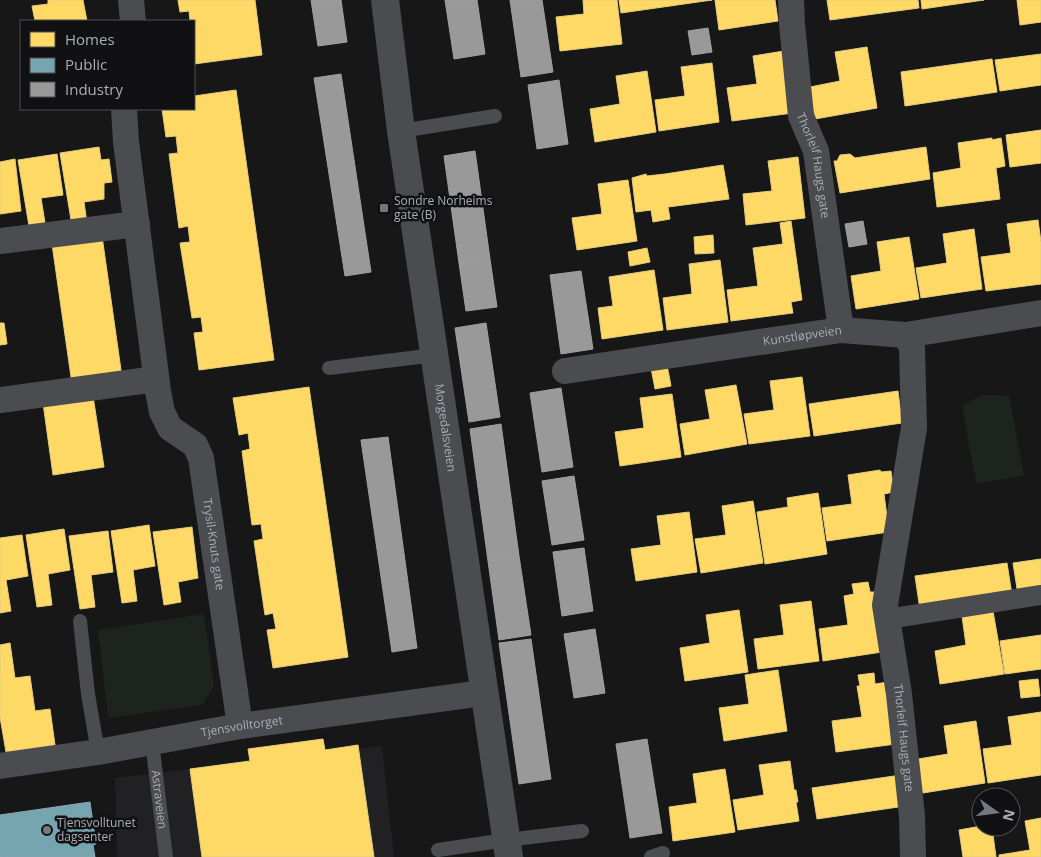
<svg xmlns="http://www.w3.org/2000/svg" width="1041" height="857" font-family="'Open Sans',sans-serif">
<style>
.built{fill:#212123}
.green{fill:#1d241e}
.homes{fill:#ffd966;stroke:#e5cc7f}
.public{fill:#76a5af;stroke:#85a7b2}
.industry{fill:#999;stroke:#9e9fa2}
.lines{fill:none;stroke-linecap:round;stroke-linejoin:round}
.service{stroke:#4b4c50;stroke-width:14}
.pedestrian{stroke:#4b4c50;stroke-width:20}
.minor{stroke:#4b4c50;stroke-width:26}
.tertiary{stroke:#4b4c50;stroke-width:28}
.poi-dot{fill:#757880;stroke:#111113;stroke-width:2}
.labels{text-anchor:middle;stroke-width:5;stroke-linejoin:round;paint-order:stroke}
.street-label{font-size:12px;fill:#a8adb8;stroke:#111113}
.poi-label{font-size:12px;fill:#a8adb8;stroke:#111113;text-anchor:start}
</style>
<rect width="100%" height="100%" fill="#171717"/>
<polygon class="built" points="382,746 394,857 117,857 115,778"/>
<g class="green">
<polygon points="984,395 1009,396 1024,475 977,484 969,446 962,405"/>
<polygon points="204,614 214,686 202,705 108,718 98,630"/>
</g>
<g class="homes">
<polygon points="48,0 83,0 87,21 35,21 32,6 48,4"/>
<polygon points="178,0 255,0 262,55 194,64 194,21 190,21 189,11 180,12"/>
<polygon points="583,0 617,0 622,44 560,51 556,17 584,14"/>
<polygon points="619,0 712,0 621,13"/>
<polygon points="715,0 775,0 778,21 719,30"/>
<polygon points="827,0 918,0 919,8 830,20"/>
<polygon points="921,0 984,0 922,9"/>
<polygon points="1017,0 1041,0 1041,22 1020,25"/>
<polygon points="867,47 877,108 815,119 810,87 840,81 835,52"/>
<polygon points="784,51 793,113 732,121 727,88 757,84 753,56"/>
<polygon points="1041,54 1041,85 1000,91 995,60"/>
<polygon points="992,59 997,92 905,106 901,72"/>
<polygon points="712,63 719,122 659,131 655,100 685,96 681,67"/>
<polygon points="647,71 656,132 595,142 590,109 620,104 616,76"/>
<polygon points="236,90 274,360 199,370 194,333 203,332 201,317 192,318 180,243 190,242 188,226 179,228 169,154 178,153 176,136 166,137 162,109 194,109 194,96"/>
<polygon points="1041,130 1041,163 1010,167 1006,135"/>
<polygon points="992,138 992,140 1001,138 1005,166 996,168 1000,199 937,207 933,173 961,168 958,143"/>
<polygon points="99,147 101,160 109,159 112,182 104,183 104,199 84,202 87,223 72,226 60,153"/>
<polygon points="926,147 930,179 840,193 834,161 837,161 840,155 850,154 855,158"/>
<polygon points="57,154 63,195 41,198 46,229 30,232 18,160"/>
<polygon points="798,157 805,218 746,225 743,194 772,191 768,161"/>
<polygon points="15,159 21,211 0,214 0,162"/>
<polygon points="723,165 729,199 668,207 670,219 653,222 651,210 636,212 632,178 646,174 647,176 665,174"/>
<polygon points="628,180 637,241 577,250 572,218 602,214 598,184"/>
<polygon points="1038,220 1041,242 1041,284 986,291 981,257 1011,253 1007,224"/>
<polygon points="791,221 802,300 791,302 793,313 731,321 727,290 758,286 753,248 783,244 780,223"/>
<polygon points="974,229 982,289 921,298 916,268 947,263 943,234"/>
<polygon points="713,235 714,253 695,254 694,237"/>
<polygon points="102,236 122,377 72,384 52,244"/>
<polygon points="909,237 919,299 856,309 851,276 881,271 877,242"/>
<polygon points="647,248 650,262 630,266 628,252"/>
<polygon points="720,260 728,322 667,330 663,298 692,294 689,264"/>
<polygon points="654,270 663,330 602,339 598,308 613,306 609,277"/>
<polygon points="0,323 4,323 7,344 0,345"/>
<polygon points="667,365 671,386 655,389 651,368"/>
<polygon points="802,377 810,436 749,444 744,414 774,410 770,381"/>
<polygon points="736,385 747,444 685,455 680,424 710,419 705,390"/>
<polygon points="309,387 348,657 273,668 267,630 276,629 273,613 265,615 254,541 263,539 261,524 252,525 242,451 250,449 248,433 239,435 233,398"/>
<polygon points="898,391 902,423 814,436 809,404"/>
<polygon points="672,394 681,457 620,466 615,432 644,428 640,398"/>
<polygon points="93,396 104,467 53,475 43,403"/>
<polygon points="880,470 881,472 891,471 894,492 884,494 889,532 827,541 822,508 852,504 848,475"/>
<polygon points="818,493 827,554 765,564 757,512 788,507 787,498"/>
<polygon points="753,501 763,563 701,573 695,539 726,535 722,506"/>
<polygon points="689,512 697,572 636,581 631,549 661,545 657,516"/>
<polygon points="149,525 155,566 133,570 137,601 122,603 111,531"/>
<polygon points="192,527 198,578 178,582 181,602 164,605 153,532"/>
<polygon points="64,529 70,570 48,574 52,605 37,607 26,535"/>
<polygon points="108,531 113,572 91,575 95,607 80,609 69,536"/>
<polygon points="22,535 28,576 6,580 11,611 0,613 0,538"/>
<polygon points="1041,559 1041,592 1018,595 1013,563"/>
<polygon points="1007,563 1012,595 920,610 915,576"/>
<polygon points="868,582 870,592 874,592 882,652 823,661 819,629 848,625 844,596 854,594 852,584"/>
<polygon points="811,601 819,661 758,669 754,639 784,635 780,605"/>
<polygon points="739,610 748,672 685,681 680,648 710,643 706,615"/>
<polygon points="993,611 1004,674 940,684 935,651 966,645 962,616"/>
<polygon points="1041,635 1041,669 1005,674 1000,641"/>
<polygon points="10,643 15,678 30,676 35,711 50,709 55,745 6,752 0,717 0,645"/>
<polygon points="778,670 787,731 724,741 719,708 749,704 745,675"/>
<polygon points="874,673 875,684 888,682 896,744 836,752 832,721 862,717 857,686 860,686 858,675"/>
<polygon points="1038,679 1040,696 1021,698 1019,681"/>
<polygon points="1041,712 1041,775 988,783 983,749 1012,745 1008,717"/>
<polygon points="976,721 985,783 923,793 918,759 948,754 944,726"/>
<polygon points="323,739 325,750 358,745 374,857 202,857 190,769 250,761 248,749"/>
<polygon points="790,761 794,790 796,790 798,802 796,802 799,821 738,830 733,800 764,795 759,765"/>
<polygon points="725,769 735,832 673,841 669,807 697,803 693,774"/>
<polygon points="901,775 905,806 817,819 812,788"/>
<polygon points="1041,818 1041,857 999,857 999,855 1030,850 1025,821"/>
<polygon points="981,826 992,827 996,857 963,857 959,830"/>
</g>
<polygon class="public" points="90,802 96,844 93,845 95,857 0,857 0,815"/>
<g class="industry">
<polygon points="311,0 341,0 347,42 318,46"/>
<polygon points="445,0 477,0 485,54 454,59"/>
<polygon points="510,0 542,0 553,72 521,77"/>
<polygon points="708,28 712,52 692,55 688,31"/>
<polygon points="341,74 371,272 345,276 314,78"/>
<polygon points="559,80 568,144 537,149 528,85"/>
<polygon points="475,151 490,259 459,263 444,156"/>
<polygon points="863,221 867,244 849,247 845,224"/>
<polygon points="490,259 497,307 466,311 459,263"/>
<polygon points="581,271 593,349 561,354 550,275"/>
<polygon points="486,323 500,417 469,422 455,328"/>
<polygon points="561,388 573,467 542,472 530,393"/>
<polygon points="501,424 519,556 488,561 470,429"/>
<polygon points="388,437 417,648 392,652 361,440"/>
<polygon points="574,476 584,540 552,545 542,481"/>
<polygon points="584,548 593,611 562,616 553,552"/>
<polygon points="519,556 531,635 499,640 488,561"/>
<polygon points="595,629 605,693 574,698 564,634"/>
<polygon points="531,639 551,779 519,784 499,643"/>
<polygon points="647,739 662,833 630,838 616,744"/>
</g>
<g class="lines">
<g class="service">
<polyline points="401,131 495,116"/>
<polyline points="329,368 435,355"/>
<polyline points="80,621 88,694 98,752"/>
<path id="s1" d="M152,742L166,857"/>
<polyline points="438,850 506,840 582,831"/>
<polyline points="651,857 663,853"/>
</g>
<polyline class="pedestrian" points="887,619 1041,595"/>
<g class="minor">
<polyline points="131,0 133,21"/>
<path id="s2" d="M791,0L792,24L801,116L816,151L841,330"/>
<path id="s3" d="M124,109L126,142L158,391L162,412L170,428L195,445L201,458L240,726"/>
<polyline points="0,241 137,224"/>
<path id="s4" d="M906,335L912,348L914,428L885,605L899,694L912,816L913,857"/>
<path id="s5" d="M565,371L841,330L906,335L1041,313"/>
<polyline points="0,400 156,379"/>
<path id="s6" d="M0,766L98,752L240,726L483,693"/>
</g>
<path class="tertiary" id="s7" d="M385,0L401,131L509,857"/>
</g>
<g class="poi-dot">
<rect x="379" y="203" width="10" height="10" rx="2.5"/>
<circle cx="47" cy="830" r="5"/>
</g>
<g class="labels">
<g class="street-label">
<text dy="4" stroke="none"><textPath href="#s2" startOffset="168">Thorleif Haugs gate</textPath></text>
<text dy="4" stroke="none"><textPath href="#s5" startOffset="240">Kunstløpveien</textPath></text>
<text dy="4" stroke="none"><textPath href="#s7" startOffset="432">Morgedalsveien</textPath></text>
<text dy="4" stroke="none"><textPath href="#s3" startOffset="455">Trysil-Knuts gate</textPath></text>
<text dy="4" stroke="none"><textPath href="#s6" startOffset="245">Tjensvolltorget</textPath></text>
<text dy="4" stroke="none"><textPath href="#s4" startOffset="408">Thorleif Haugs gate</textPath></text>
<text dy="4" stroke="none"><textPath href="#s1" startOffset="58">Astraveien</textPath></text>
</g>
<g class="poi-label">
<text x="394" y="205">Sondre Norheims<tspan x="394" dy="14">gate (B)</tspan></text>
<text x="57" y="827">Tjensvolltunet<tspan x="57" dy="14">dagsenter</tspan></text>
</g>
</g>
<rect x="20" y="20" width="175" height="90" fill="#111113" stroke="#4d4f55"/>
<rect x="30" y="32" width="25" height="15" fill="#ffd966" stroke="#4d4f55"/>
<text x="65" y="45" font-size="15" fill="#a8adb8">Homes</text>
<rect x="30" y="58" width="25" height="15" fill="#76a5af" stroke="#4d4f55"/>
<text x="65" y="70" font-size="15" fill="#a8adb8">Public</text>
<rect x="30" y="82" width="25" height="15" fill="#999999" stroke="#4d4f55"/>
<text x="65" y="95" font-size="15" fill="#a8adb8">Industry</text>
<g transform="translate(996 812) rotate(104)"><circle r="24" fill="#111113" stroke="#4d4f55"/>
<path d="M0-4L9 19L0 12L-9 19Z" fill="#757880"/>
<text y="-8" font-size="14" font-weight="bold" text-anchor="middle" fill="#a8adb8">N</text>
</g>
</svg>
